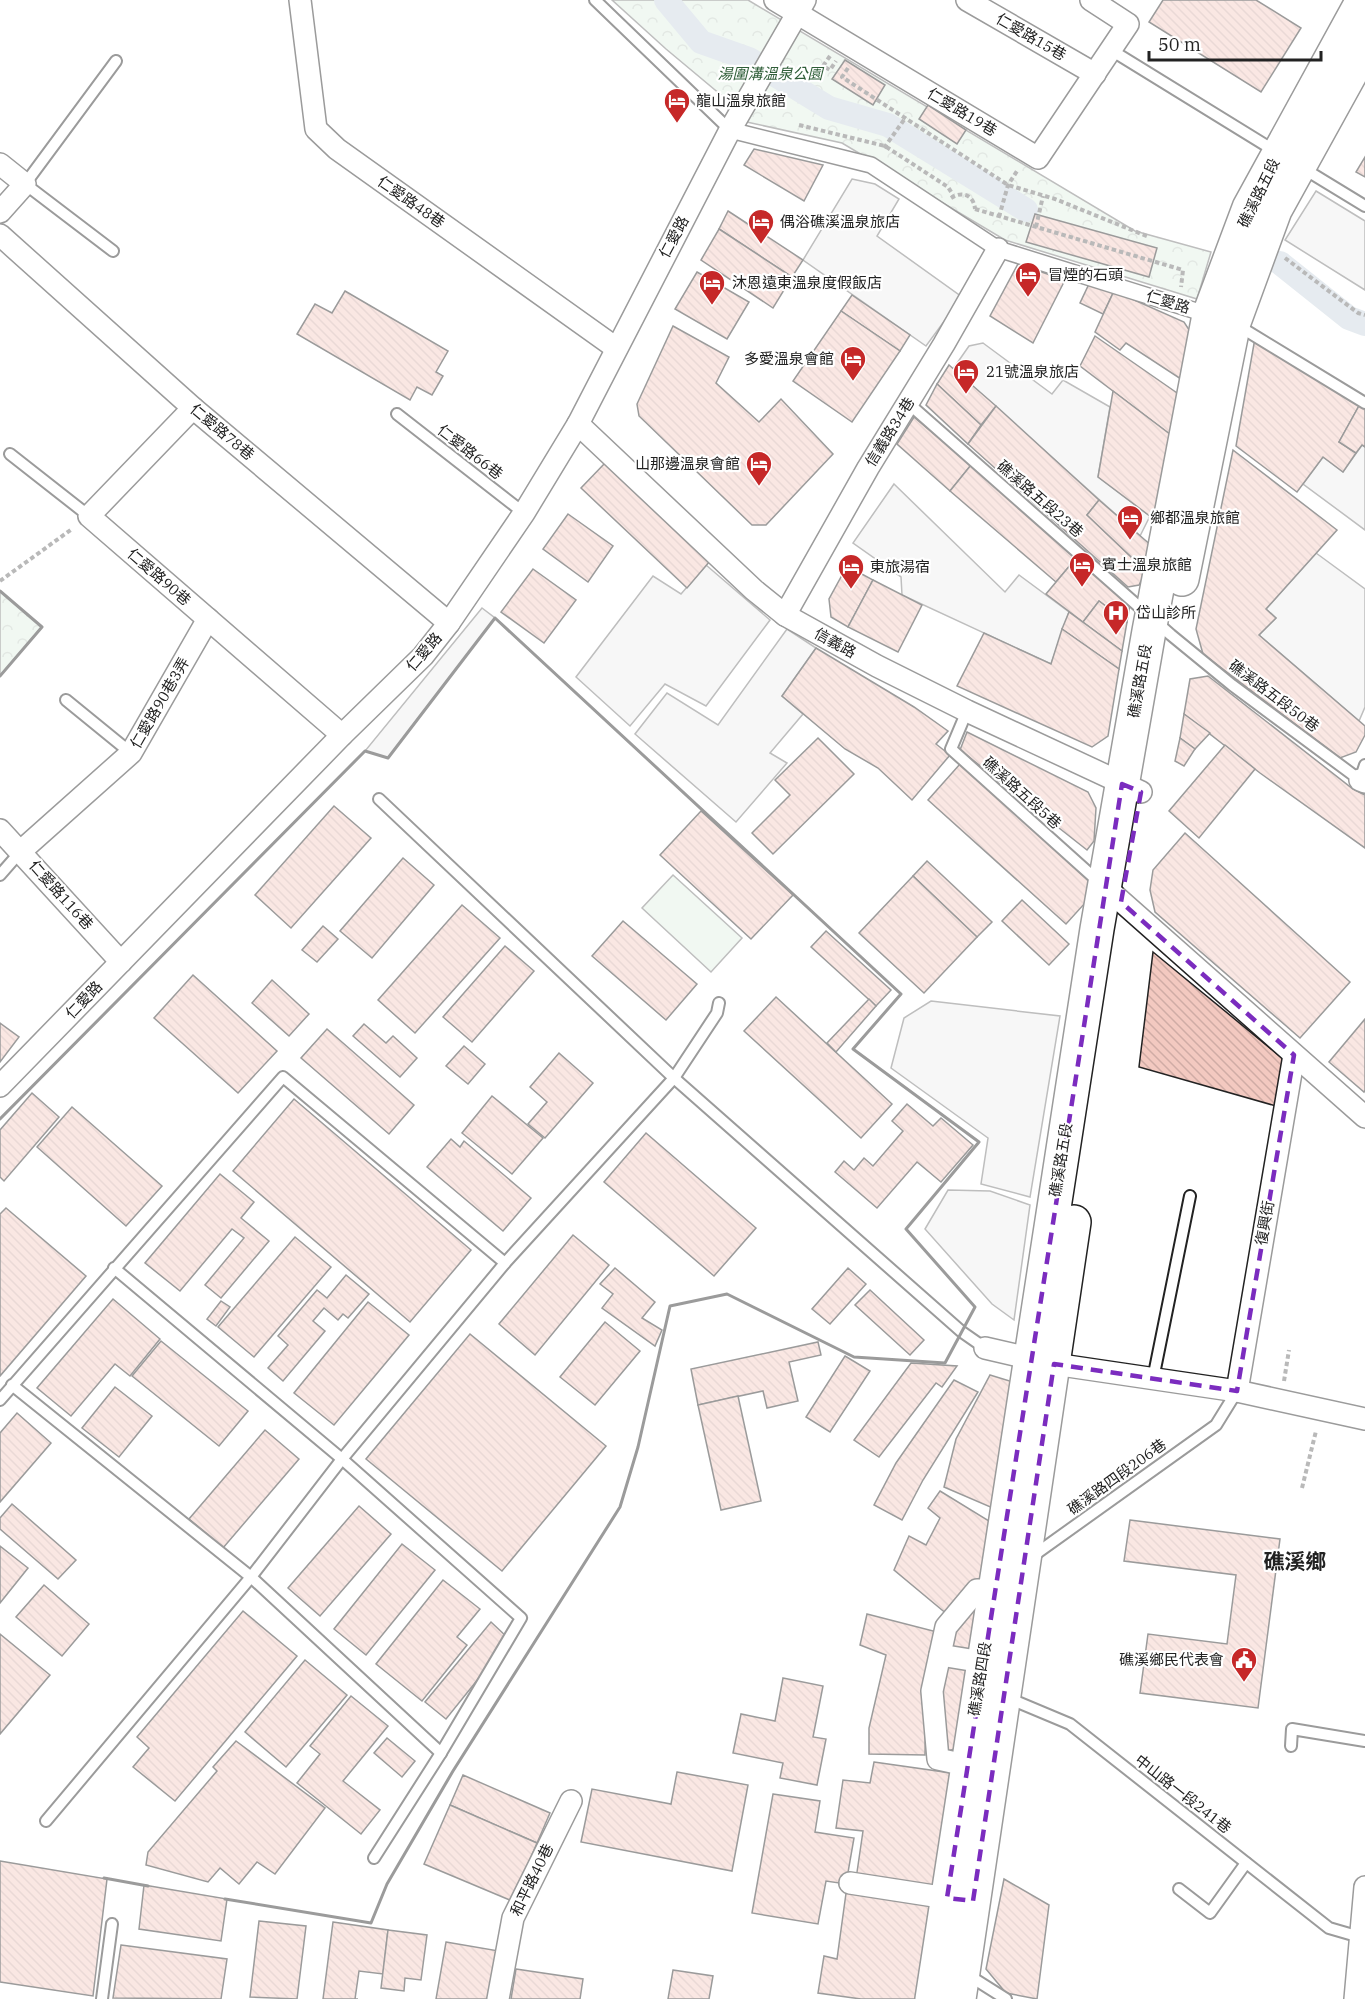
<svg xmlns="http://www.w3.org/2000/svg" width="1365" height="1999" font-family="'IBM Plex Serif','Noto Sans TC',serif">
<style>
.forest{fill:url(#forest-crowns);stroke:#6f6f6f;stroke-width:1.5}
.pitch{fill:#e0efe3;stroke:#6f6f6f;stroke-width:1.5}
.parking{fill:#ededed;stroke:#6f6f6f;stroke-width:1.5}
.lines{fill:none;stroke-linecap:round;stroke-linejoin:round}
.canal{stroke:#c7d3dd;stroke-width:24}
.building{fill:url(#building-back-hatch);stroke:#222;stroke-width:1.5}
.service-casing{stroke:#222;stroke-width:14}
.pedestrian-casing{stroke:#222;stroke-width:18}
.minor-casing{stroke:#222;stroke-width:24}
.primary-casing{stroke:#222;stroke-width:36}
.path{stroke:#646464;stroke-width:4;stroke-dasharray:4.5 3;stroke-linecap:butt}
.service{stroke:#fff;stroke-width:10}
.pedestrian{stroke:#fff;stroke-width:15}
.minor{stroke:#fff;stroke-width:21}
.primary{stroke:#fff;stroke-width:33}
.wall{stroke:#222;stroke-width:3}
.marked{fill:none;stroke:#7b2cbf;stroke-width:4.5;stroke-dasharray:12 8;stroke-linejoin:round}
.labels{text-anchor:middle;stroke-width:4.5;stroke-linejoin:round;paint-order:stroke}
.street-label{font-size:15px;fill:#222;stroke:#fff}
.park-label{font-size:15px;font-style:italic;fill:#2f5e38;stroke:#fff}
.poi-label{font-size:15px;fill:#222;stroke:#fff;text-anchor:start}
.district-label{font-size:21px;font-weight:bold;fill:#222;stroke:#fff}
</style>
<defs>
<pattern id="forest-crowns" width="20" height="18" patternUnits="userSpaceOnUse" patternTransform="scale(1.5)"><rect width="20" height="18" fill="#e0efe3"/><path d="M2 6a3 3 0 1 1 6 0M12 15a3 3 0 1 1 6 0" fill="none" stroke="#c0cdc2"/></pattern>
<pattern id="building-back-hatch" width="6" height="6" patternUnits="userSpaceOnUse" patternTransform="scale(1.5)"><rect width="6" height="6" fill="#f3c9c0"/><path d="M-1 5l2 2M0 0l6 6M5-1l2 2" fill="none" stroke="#d0aca5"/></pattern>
</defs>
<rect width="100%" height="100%" fill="#fff"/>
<g class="forest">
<polygon points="612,0 748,0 1135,231 1211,252 1197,299 1005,240 842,143 733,119 721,95 666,49"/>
<polygon points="0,591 42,627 0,676"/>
</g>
<polygon class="pitch" points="673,875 742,938 711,972 642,908"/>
<g class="parking">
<polygon points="852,179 875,184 899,199 877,236 962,297 926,346 803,260"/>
<polygon points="1316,191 1365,221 1365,290 1285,240"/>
<polygon points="983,343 1052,394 1063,380 1110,407 1098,477 1150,516 1140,536 953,369 969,346"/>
<polygon points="1362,445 1365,447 1365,530 1303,484 1323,457 1343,472"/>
<polygon points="894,484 1005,592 1019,575 1069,612 1051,664 902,595 901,577 853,543"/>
<polygon points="1316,553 1365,589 1365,707 1359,721 1259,635 1276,618 1266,609"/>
<polygon points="706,565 770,620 706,706 665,684 630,726 576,677 653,576 681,594"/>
<polygon points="482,608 495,618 388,758 365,751"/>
<polygon points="787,629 816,648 782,696 803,714 770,753 787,763 736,822 635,734 667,693 718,725"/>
<polygon points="931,1001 1060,1016 1030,1197 981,1184 988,1138 891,1068 904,1018"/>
<polygon points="948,1190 990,1191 1030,1205 1014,1320 992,1304 925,1229"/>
</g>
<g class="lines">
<g class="canal">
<polyline points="666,0 701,42 749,59 829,108 888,125 1026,210"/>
<polyline points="1280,263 1349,318 1365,324"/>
</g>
</g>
<g class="building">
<polygon points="1163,0 1256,0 1301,28 1261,92 1149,22"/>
<polygon points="845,60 885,85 873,105 832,79"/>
<polygon points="928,105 966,130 957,144 919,119"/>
<polygon points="754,149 823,165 804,201 744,165"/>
<polygon points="1365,157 1365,177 1356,172"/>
<polygon points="728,211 803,260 792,277 719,229"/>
<polygon points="1035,214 1157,248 1149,277 1026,242"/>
<polygon points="719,229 792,277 773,308 701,260"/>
<polygon points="1018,264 1065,280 1033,343 990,316"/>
<polygon points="697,272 749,302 727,339 675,309"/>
<polygon points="1089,284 1114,291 1103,314 1080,303"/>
<polygon points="345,291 448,351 436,372 443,376 432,395 417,387 410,400 297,334 315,304 332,313"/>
<polygon points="1114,291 1184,322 1197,342 1187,383 1126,343 1120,350 1095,332"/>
<polygon points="852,295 910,335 900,351 841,311"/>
<polygon points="841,311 900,351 852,422 793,381"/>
<polygon points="673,326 729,357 716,383 759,422 781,399 833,454 766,525 752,525 639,416 637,404"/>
<polygon points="1095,336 1180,395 1171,435 1080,366"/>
<polygon points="1255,338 1360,404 1339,442 1356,453 1343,472 1323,457 1297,492 1236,446"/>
<polygon points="949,365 996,406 981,425 937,384"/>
<polygon points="937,384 981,425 968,444 926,405"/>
<polygon points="1113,391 1171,435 1155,520 1098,477"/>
<polygon points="1360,404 1365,407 1365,447 1362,445 1356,453 1339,442"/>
<polygon points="996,406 1099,500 1087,515 1146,571 1139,585 1128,587 968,444"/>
<polygon points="914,417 971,465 950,491 897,444"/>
<polygon points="1233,450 1337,530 1266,609 1276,618 1259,635 1365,726 1365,735 1356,752 1340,758 1203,654 1196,629"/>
<polygon points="605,463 710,561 687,588 581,488"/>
<polygon points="971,465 1077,557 1056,582 950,491"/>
<polygon points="1099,500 1153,547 1146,571 1087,515"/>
<polygon points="568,514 613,546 588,582 543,549"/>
<polygon points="1077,557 1130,604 1127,622 1099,601 1083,622 1046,594"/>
<polygon points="847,566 873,580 848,627 831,617 829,599"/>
<polygon points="533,569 576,600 544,643 501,612"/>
<polygon points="873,580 922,605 898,652 848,627"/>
<polygon points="1099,601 1127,622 1122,651 1083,622"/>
<polygon points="1069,612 1122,651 1119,669 1062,629"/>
<polygon points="1062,629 1119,669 1108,736 1092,747 957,686 984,633 1051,664"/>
<polygon points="816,648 914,707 948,731 936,744 950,755 912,800 878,768 845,749 782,696"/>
<polygon points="1208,676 1353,789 1365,795 1365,848 1260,773 1184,714 1190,679"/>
<polygon points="1184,714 1210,733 1195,749 1180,738"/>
<polygon points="967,732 1088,792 1096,808 1094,841 1087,850 960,750"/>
<polygon points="818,738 854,774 773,854 752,833 790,795 775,780"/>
<polygon points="1180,738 1195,749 1184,766 1175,761"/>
<polygon points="1225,745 1255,769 1199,838 1169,811"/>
<polygon points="960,764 1091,881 1086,902 1066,924 928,800"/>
<polygon points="334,806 371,838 291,928 255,895"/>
<polygon points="701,811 793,895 751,939 660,855"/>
<polygon points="1185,833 1350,982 1300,1038 1155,912 1150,890 1153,870"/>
<polygon points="403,858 434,885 372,958 340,931"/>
<polygon points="927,861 992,922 977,937 913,876"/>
<polygon points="913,876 977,937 924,993 859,933"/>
<polygon points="1022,900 1069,944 1049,965 1002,921"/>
<polygon points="462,905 500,938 415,1033 378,1000"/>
<polygon points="623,921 697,984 666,1020 592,956"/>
<polygon points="323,926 338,939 317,962 302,950"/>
<polygon points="826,931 891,990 876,1006 811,947"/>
<polygon points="505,946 534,971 472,1042 443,1017"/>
<polygon points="1153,952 1287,1062 1276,1106 1139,1067"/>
<polygon points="193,975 277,1051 238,1093 154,1018"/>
<polygon points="272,980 309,1014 289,1036 252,1003"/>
<polygon points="776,997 892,1104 861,1138 744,1031"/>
<polygon points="869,999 876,1006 836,1052 827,1043"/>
<polygon points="1365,1019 1365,1090 1364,1092 1329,1062"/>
<polygon points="0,1023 19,1037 0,1062"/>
<polygon points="364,1024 386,1043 393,1036 417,1058 400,1077 353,1036"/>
<polygon points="327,1029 414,1105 389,1134 301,1058"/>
<polygon points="464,1046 485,1064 468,1084 446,1066"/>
<polygon points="559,1053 593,1083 545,1138 528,1124 547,1102 530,1087"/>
<polygon points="32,1093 59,1117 4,1181 0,1177 0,1130"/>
<polygon points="492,1096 543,1138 512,1174 462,1133"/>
<polygon points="294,1099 471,1250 410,1322 233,1171"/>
<polygon points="907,1104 933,1126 941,1118 973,1145 941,1182 917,1162 877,1208 835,1172 844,1161 854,1170 864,1158 873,1166 903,1131 892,1121"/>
<polygon points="72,1107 162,1186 126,1226 37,1147"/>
<polygon points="646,1133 756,1228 714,1276 604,1182"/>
<polygon points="451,1139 460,1147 464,1141 531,1198 503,1231 427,1167"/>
<polygon points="220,1174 254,1202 241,1218 269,1241 221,1298 205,1285 244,1238 232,1229 180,1291 145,1263"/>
<polygon points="6,1208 86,1276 0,1376 0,1214"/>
<polygon points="573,1235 609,1265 535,1355 499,1324"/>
<polygon points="295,1237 331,1267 254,1357 218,1327"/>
<polygon points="615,1268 655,1302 642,1318 662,1330 655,1346 602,1308 613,1294 600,1284"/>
<polygon points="848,1268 866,1284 830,1324 812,1309"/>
<polygon points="346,1275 369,1294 348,1318 343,1314 338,1320 324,1308 313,1321 325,1331 283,1381 268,1368 288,1345 278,1336 317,1290 327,1298"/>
<polygon points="870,1290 924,1340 910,1355 855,1305"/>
<polygon points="113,1299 160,1339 130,1376 115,1364 71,1416 37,1388"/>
<polygon points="221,1301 230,1307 216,1326 207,1319"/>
<polygon points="368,1302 409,1335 334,1425 294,1393"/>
<polygon points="605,1322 640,1351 595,1405 560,1377"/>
<polygon points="470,1334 606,1446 502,1571 366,1459"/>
<polygon points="161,1341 248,1411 219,1446 132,1376"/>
<polygon points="818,1342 821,1355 789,1362 798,1401 767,1408 763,1391 698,1405 691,1369"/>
<polygon points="845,1356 870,1371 830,1432 806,1417"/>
<polygon points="911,1363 957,1366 942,1387 936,1383 879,1457 854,1440"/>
<polygon points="990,1375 1013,1382 995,1509 944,1487 956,1439"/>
<polygon points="954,1380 978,1392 923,1480 902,1520 874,1505 896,1463"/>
<polygon points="115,1387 152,1416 119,1457 82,1428"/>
<polygon points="738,1396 761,1501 721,1510 698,1405"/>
<polygon points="17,1413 51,1443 0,1502 0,1433"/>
<polygon points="265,1430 299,1459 223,1548 189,1519"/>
<polygon points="940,1491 994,1524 984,1573 948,1615 894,1570 909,1536 926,1545 940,1518 928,1508"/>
<polygon points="12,1504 76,1560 58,1579 0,1529 0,1518"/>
<polygon points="359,1506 391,1534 320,1616 288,1588"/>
<polygon points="1130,1520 1280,1539 1258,1708 1140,1693 1148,1634 1227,1644 1236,1575 1124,1561"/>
<polygon points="402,1544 435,1570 366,1655 334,1629"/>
<polygon points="0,1546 28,1568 0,1603"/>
<polygon points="443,1580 480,1609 457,1637 467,1645 422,1701 376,1664"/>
<polygon points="44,1585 89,1624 62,1656 16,1617"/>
<polygon points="974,1598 985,1604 974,1657 949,1653 955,1620"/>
<polygon points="243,1611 297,1656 175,1801 133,1767 149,1748 137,1737"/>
<polygon points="867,1614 941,1633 926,1695 925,1755 869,1754 869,1728 886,1655 860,1645"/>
<polygon points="491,1622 507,1637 487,1668 446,1719 425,1702"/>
<polygon points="0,1634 50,1675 0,1734"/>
<polygon points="946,1659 974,1664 961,1747 948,1751 939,1683"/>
<polygon points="305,1660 347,1695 286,1767 245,1732"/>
<polygon points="783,1678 823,1686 813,1737 826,1739 817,1785 780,1778 783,1763 733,1753 741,1714 775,1721"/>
<polygon points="351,1696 388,1726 343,1781 380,1810 361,1834 297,1783 320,1754 310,1746"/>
<polygon points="387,1738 415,1761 402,1777 374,1753"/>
<polygon points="236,1741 325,1808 275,1874 257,1862 239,1884 220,1868 208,1882 146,1865 148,1852 217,1771 213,1767"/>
<polygon points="874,1762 951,1773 934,1890 856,1879 863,1831 836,1828 843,1780 870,1783"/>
<polygon points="677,1772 748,1785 732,1871 581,1842 592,1789 671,1804"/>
<polygon points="463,1775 550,1813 537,1843 450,1805"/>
<polygon points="773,1794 820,1801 815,1832 854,1838 846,1884 826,1881 818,1924 752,1913"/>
<polygon points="450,1805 537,1843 512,1901 424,1864"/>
<polygon points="0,1861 107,1879 93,1996 0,1982"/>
<polygon points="1004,1879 1049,1905 1037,1999 1006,1993 986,1969"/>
<polygon points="144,1885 227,1899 221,1941 139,1929"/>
<polygon points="847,1886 931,1898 917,1999 861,1999 818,1993 824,1956 837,1959"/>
<polygon points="259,1921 306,1926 297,1999 250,1997"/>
<polygon points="333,1922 388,1930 383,1974 359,1971 355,1999 358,1999 323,1999"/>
<polygon points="388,1930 427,1935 421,1980 405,1978 404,1991 381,1988"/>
<polygon points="446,1942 499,1951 491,1999 436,1999"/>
<polygon points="121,1945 227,1959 221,1999 113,1998"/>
<polygon points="516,1969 583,1979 580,1999 511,1999"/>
<polygon points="673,1970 713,1976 709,1999 668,1999"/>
</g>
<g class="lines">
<g class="service-casing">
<g id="service">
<polyline points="595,0 730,130"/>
<polyline points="1111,50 1275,151"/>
<polyline points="1301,167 1365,206"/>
<polyline points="113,251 25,184 116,61"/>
<polyline points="1237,325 1365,403"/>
<polyline points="908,403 1171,635 1232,685 1360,780 1365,765"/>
<polyline points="397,414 524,513"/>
<polyline points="10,454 89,516"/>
<polyline points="66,700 131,753"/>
<polyline points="967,711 951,749 1099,882"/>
<polyline points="379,799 674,1078 962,1332 985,1348"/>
<polyline points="0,875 21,851"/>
<polyline points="114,1268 342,1459 521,1618 441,1753 374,1858"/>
<polyline points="1153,1379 1190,1196"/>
<polyline points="12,1385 251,1577 441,1753"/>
<polyline points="0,1400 283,1077 505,1263"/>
<polyline points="1030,1558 1216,1425 1237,1391"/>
<polyline points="1008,1698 1070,1724 1329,1928 1360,1937"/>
<polyline points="1291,1746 1292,1729 1365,1741"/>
<polyline points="46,1821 251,1577 342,1459 505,1263 674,1078 717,1013 719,1003"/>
<polyline points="1179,1889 1210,1913 1246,1863"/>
<polyline points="968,1975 1006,1999"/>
<polyline points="102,1999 112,1924"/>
</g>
</g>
<g class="pedestrian-casing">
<polyline id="pedestrian" points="730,130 871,165 998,249 1209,315"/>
</g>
<g class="minor-casing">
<g id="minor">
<polyline points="300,0 316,129 337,149 616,348"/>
<polyline points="775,0 1038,158 1128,24 1091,0"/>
<polyline points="967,0 1095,74"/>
<polyline points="0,164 25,184 0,212"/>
<polyline points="0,235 193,408 449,623"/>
<polyline points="193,408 89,516 342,735"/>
<polyline points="578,424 754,590 785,615 877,666 967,711 1141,792"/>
<polyline points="785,615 868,468 944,344 998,249"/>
<polyline points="1360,780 1365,782"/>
<polyline points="0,830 121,962"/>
<polyline points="21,851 131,753 208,619"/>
<polyline points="1104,886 1365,1117"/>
<polyline points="0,1086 342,735 423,656 449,623 524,513 578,424 730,130 805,0"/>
<polyline points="985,1348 1054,1364 1237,1391 1365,1419"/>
<polyline points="1237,1391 1294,1055"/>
<polyline points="940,1655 995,1664"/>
<polyline points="979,1768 938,1759 932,1691 946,1627 977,1590 1006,1590"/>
<polyline points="850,1883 960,1900"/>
<polyline points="498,1999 513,1918 571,1801"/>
<polyline points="1355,1999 1365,1887"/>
</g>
</g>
<g class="primary-casing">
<g id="primary">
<polyline points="1182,579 1234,322 1275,210 1365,47"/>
<polyline points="932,1999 1097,929 1149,631 1209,315 1249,208 1363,0"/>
<polyline points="959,1999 1074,1222"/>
</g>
</g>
<g class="path">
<polyline points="830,56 823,66 830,70 836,61"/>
<polyline points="848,68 842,77 1008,185 1055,199 1149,237"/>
<polyline points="799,125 885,146 948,187 953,195"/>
<polyline points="884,148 906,117"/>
<path d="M951,198C963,190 974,196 975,209"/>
<polyline points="975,209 1183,270 1181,287"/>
<polyline points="999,217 1008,185 1017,171"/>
<polyline points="1036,227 1043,196"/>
<polyline points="1285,258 1358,313 1365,315"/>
<polyline points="0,581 72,529"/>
<polyline points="1284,1381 1289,1350"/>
<polyline points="1302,1488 1316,1431"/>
</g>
<use href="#service" class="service"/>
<use href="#pedestrian" class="pedestrian"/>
<use href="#minor" class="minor"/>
<use href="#primary" class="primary"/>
<g class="wall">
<polyline points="0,591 42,627 0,676"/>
<polyline points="0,1119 365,751 388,758 495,618 901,994 853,1049 979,1142 906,1229 975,1307 945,1363 854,1357 727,1294 670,1306 638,1447 620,1507 453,1771 387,1884 371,1923 225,1899"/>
<polyline points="104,1878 148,1886"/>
</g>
</g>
<path d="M0 0H1365V1999H0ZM1122,784L1141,792L1121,902L1294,1055L1237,1391L1054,1364L973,1901L947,1898Z" fill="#fff" fill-opacity=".55" fill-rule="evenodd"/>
<path class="marked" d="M1122,784L1141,792L1121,902L1294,1055L1237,1391L1054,1364L973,1901L947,1898Z"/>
<defs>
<g id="hotel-pin" transform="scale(1.35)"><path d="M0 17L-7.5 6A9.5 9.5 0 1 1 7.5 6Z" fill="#c62828" stroke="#fff"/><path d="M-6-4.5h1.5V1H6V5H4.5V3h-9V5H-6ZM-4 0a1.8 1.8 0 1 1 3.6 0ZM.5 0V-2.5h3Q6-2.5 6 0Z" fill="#fff"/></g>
<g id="hospital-pin" transform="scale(1.35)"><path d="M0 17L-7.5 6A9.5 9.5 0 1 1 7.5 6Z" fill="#c62828" stroke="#fff"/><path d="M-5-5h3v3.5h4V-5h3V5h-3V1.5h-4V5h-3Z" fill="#fff"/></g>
<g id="civic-pin" transform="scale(1.35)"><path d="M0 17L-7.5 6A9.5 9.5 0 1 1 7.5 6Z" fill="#c62828" stroke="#fff"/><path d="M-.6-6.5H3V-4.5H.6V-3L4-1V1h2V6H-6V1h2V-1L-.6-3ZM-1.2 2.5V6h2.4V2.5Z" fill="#fff"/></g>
</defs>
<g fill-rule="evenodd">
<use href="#hotel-pin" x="677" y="101"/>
<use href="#hotel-pin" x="761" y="222"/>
<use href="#hotel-pin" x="1028" y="275"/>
<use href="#hotel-pin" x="712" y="283"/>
<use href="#hotel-pin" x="853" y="359"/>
<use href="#hotel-pin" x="966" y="372"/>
<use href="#hotel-pin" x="759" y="464"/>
<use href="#hotel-pin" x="1130" y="518"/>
<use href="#hotel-pin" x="1082" y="565"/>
<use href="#hotel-pin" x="851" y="567"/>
<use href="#hospital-pin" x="1116" y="613"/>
<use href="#civic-pin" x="1244" y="1660"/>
</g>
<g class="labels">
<g class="street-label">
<text transform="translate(1031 37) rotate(30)" y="5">仁愛路15巷</text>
<text transform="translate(962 112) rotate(31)" y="5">仁愛路19巷</text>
<text transform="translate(1259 193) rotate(-64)" y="5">礁溪路五段</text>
<text transform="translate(411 202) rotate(35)" y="5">仁愛路48巷</text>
<text transform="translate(674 237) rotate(-62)" y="5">仁愛路</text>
<text transform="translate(1168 302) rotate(17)" y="5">仁愛路</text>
<text transform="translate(222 432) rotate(40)" y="5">仁愛路78巷</text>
<text transform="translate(890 432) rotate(-58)" y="5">信義路34巷</text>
<text transform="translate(470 452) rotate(38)" y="5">仁愛路66巷</text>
<text transform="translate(1040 499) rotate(41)" y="5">礁溪路五段23巷</text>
<text transform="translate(159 577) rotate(41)" y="5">仁愛路90巷</text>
<text transform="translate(835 643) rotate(29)" y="5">信義路</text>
<text transform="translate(424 652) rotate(-49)" y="5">仁愛路</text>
<text transform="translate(1140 681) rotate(-80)" y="5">礁溪路五段</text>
<text transform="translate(1274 696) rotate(37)" y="5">礁溪路五段50巷</text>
<text transform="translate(160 703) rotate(-60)" y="5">仁愛路90巷3弄</text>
<text transform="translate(1022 793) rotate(42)" y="5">礁溪路五段5巷</text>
<text transform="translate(61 895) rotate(48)" y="5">仁愛路116巷</text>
<text transform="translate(84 1000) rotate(-46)" y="5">仁愛路</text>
<text transform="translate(1061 1160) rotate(-81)" y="5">礁溪路五段</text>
<text transform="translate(1265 1223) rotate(-80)" y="5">復興街</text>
<text transform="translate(1117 1477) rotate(-36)" y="5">礁溪路四段206巷</text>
<text transform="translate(980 1679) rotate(-81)" y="5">礁溪路四段</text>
<text transform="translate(1183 1794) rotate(38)" y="5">中山路一段241巷</text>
<text transform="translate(532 1880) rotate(-64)" y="5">和平路40巷</text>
</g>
<g class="park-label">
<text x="770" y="79">湯圍溝溫泉公園</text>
</g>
<g class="poi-label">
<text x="696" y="106">龍山溫泉旅館</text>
<text x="780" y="227">偶浴礁溪溫泉旅店</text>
<text x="1048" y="280">冒煙的石頭</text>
<text x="732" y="288">沐恩遠東溫泉度假飯店</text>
<text x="834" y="364" text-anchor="end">多愛溫泉會館</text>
<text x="986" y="377">21號溫泉旅店</text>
<text x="740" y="469" text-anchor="end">山那邊溫泉會館</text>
<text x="1150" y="523">鄉都溫泉旅館</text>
<text x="1102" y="570">賓士溫泉旅館</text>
<text x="870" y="572">東旅湯宿</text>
<text x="1136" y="618">岱山診所</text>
<text x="1224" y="1665" text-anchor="end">礁溪鄉民代表會</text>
</g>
<g class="district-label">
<text x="1295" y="1569">礁溪鄉</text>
</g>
</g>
<path d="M1149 51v9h172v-9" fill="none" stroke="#222222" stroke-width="3"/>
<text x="1158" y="51" font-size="18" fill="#222222" stroke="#ffffff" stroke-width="4.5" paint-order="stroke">50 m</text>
</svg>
